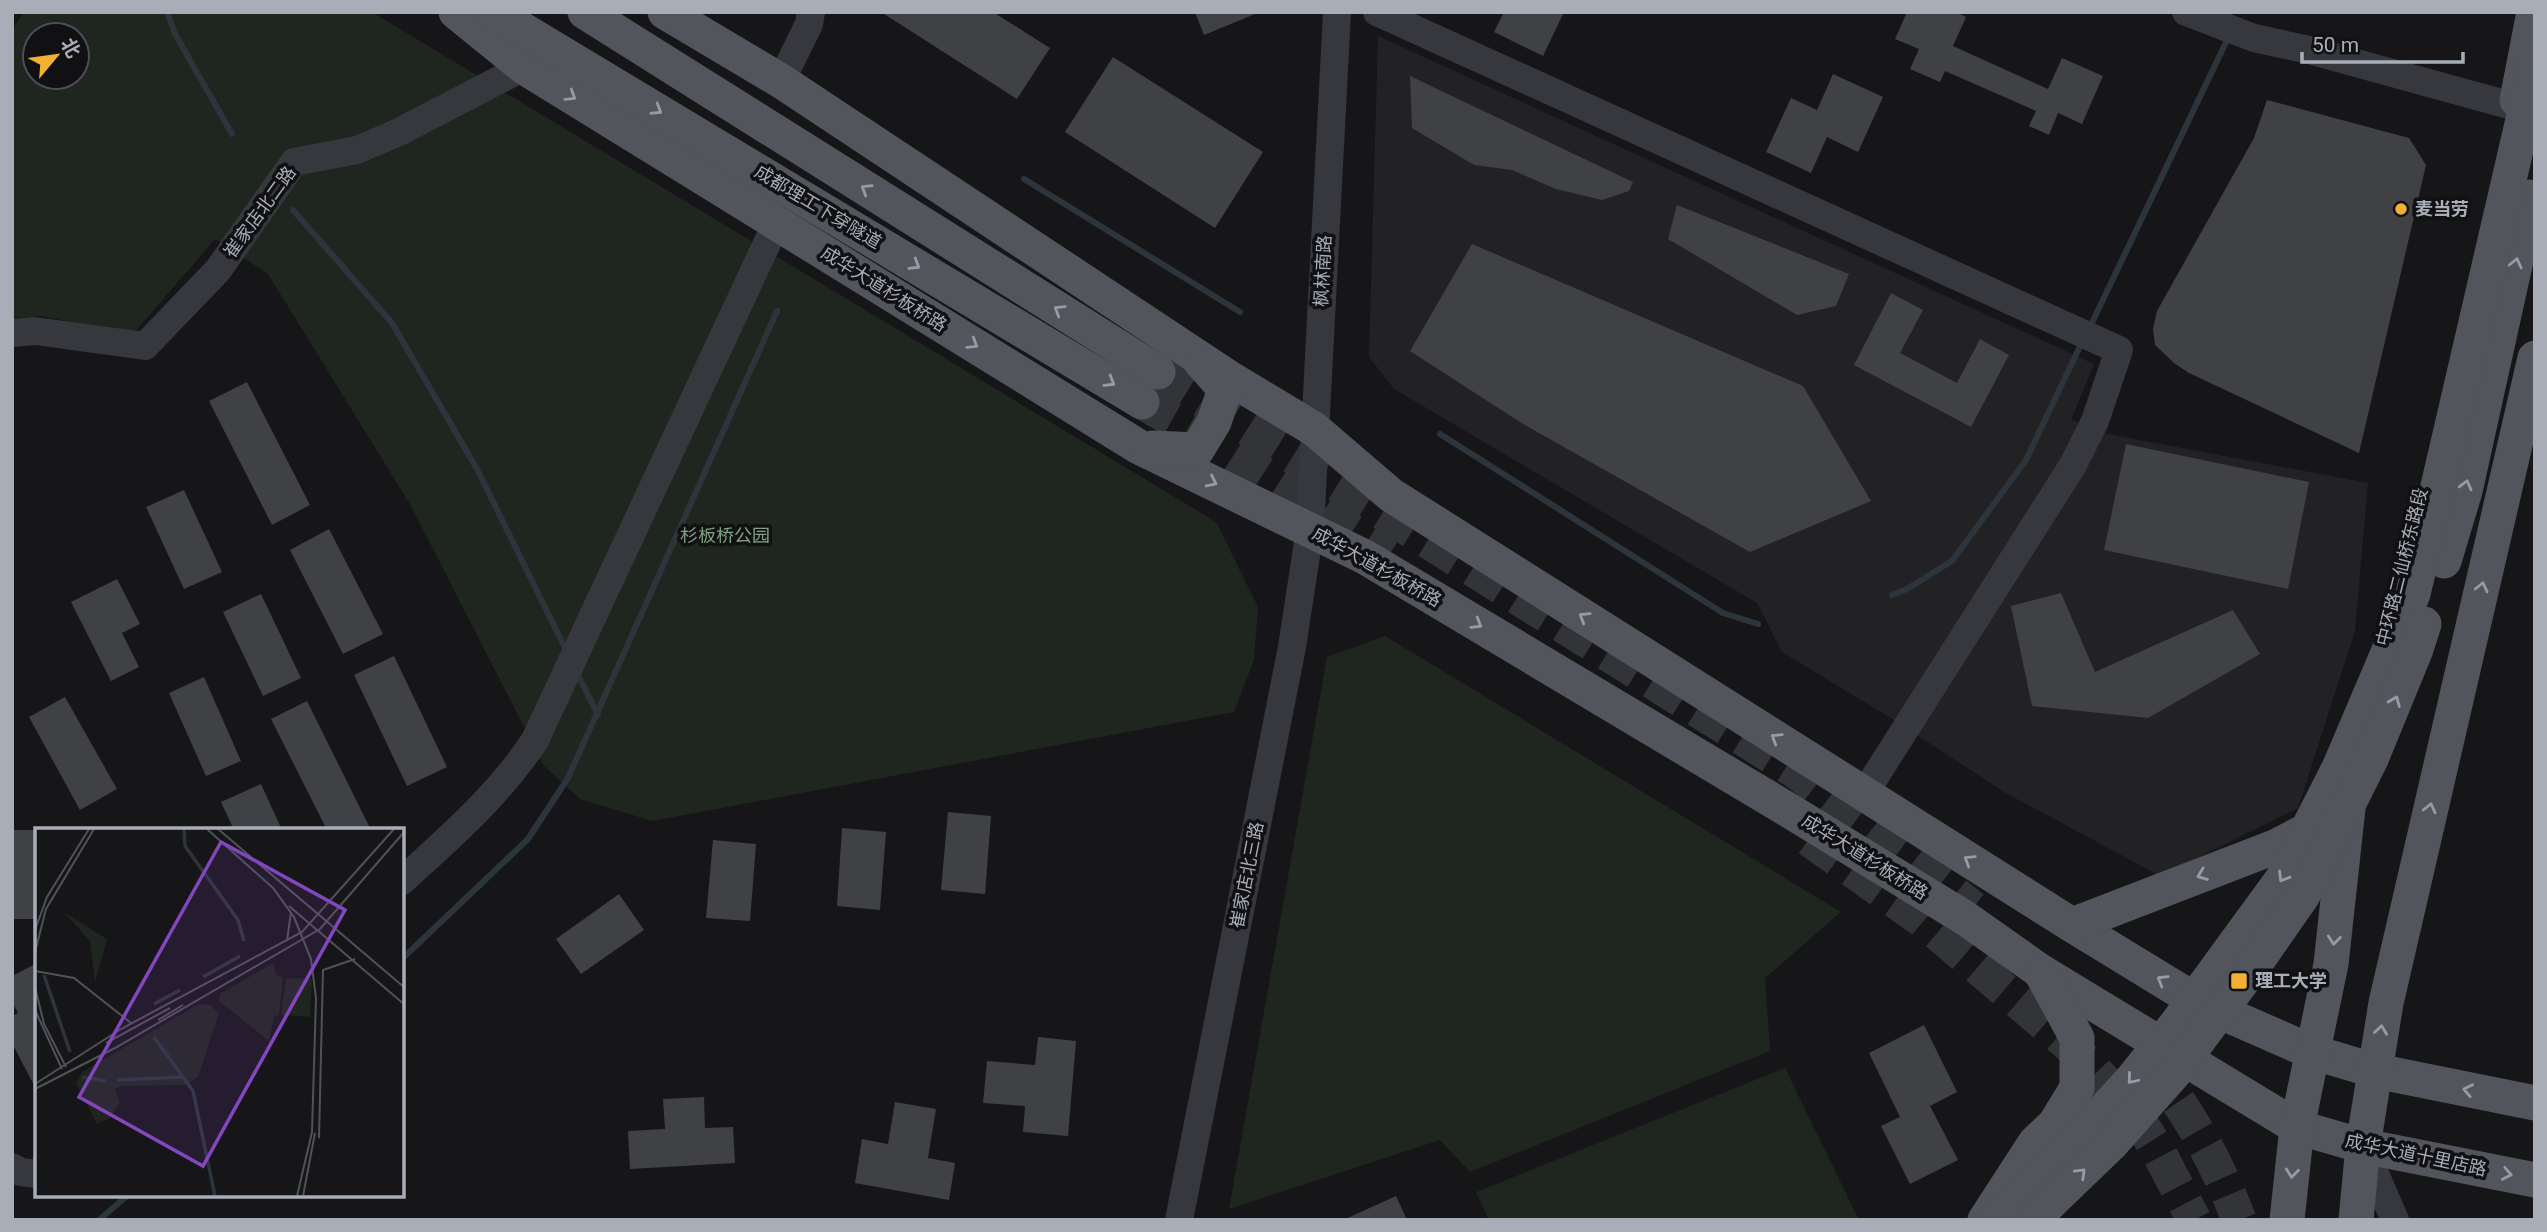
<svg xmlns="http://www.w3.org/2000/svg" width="2547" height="1232" font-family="Roboto,'Noto Sans SC',sans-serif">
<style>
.built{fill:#222225}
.green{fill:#1e261f;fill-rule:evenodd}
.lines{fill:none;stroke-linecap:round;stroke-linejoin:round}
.stream{stroke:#2c353c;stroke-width:6}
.building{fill:#404145}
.major-tunnel{stroke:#333438;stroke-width:35;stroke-dasharray:35 18;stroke-linecap:butt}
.minor{stroke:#37383d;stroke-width:28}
.major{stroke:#53555c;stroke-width:35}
.major-bridge{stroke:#53555c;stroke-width:35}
.oneway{stroke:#979ba6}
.poi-dot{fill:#f2b134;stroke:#111113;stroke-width:2.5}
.labels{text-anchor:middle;stroke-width:7;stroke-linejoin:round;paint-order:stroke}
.street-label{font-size:18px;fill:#a8adb8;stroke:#111113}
.poi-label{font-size:18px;font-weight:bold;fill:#a8adb8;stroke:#111113;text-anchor:start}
.park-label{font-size:18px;fill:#7fa381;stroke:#111113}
.inset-river{fill:none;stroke:#2c353c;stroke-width:3.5}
.inset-road{fill:none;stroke:#505258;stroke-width:2}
.view{fill:#8446be;fill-opacity:0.15;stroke:#8446be;stroke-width:3.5}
.inset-edge{fill:none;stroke:#a8adb8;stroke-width:3.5}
</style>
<rect width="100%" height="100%" fill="#161618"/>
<polygon class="built" points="1378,36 2094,364 2071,420 2103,433 2368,483 2355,631 2298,808 2160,876 2004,792 1894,720 1782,652 1757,603 1394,389 1369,357"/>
<g class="green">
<path d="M24,12H372L1216,522L1258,607L1254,660L1234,712L652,821L580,799L544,766L411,506L268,274L215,239L133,334L41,316L12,318V30ZM35,35H77V77H35Z"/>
<polygon points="1385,636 1841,912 1765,978 1770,1051 1470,1172 1440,1140 1229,1209 1327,657"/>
<polygon points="1785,1068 1859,1220 1489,1220 1476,1192"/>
</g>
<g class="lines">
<g class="stream">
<polyline points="167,12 175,34 232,134"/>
<polyline points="1024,179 1240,312"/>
<polyline points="293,210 392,323 477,469 567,652"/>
<polyline points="2089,329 2229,36"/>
<polyline points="1440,434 1723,613 1758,624"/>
<polyline points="1892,595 1907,589 1952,561 2026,460 2082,342"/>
<polyline points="576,671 598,715"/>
<polyline points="402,959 528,839 568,778 777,311"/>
<polyline points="99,1220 128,1195"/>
</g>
</g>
<g class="building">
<polygon points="881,12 993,12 1050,48 1017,99"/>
<polygon points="1195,12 1254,12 1255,14 1204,35"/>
<polygon points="1504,12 1564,12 1543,56 1494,32"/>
<polygon points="1907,12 1956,12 1966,17 1953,46 2048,89 2062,58 2103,76 2082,124 2058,113 2049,135 2029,126 2036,111 1945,71 1940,82 1910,69 1919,49 1895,39"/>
<polygon points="1113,57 1263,152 1215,228 1065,132"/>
<polygon points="1833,74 1883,97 1858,152 1827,137 1811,173 1766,152 1791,98 1817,110"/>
<polygon points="1410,76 1633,182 1629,191 1602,200 1556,189 1512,170 1474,165 1412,128"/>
<polygon points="2267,100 2409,138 2426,165 2359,453 2189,373 2174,363 2155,345 2153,329 2157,311 2254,138"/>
<polygon points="1677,205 1849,274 1836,306 1797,315 1668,239"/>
<polygon points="1472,244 1803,386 1871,501 1750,552 1523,424 1410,351"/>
<polygon points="1891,293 1923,310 1900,353 1957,383 1980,339 2009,355 1971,427 1854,365"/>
<polygon points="247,382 310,505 272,525 209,401"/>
<polygon points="2126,444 2309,482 2288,589 2104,550"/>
<polygon points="184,490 222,572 184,589 146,507"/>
<polygon points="329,529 383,634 343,654 290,550"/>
<polygon points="117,579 140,624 122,633 139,667 111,681 71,602"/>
<polygon points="2061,593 2095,672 2233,610 2260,654 2148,718 2032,706 2011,606"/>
<polygon points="261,594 301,678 263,696 223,612"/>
<polygon points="394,656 447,767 407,786 354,675"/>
<polygon points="204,677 241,761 206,776 169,693"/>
<polygon points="65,697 117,789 80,810 29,717"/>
<polygon points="307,701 371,830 327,830 271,719"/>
<polygon points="261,784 282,830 234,830 221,802"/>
<polygon points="948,812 991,816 985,894 941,890"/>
<polygon points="842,828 886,832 880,910 837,906"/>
<rect x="12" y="830" width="25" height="89"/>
<polygon points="713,840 756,844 750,921 706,918"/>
<polygon points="619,894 644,930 581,974 556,939"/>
<polygon points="37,963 37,1091 12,1043 12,1016 18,1013 12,1002 12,976"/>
<polygon points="1924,1025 1957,1092 1930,1106 1958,1160 1910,1184 1881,1126 1900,1117 1869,1053"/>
<polygon points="1038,1037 1076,1041 1068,1136 1023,1132 1025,1106 983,1103 987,1061 1035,1065"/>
<polygon points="704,1097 705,1128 733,1127 735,1163 630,1169 628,1131 665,1129 663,1099"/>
<polygon points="895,1102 936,1109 928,1158 955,1163 949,1200 855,1183 862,1139 888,1144"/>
<polygon points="1396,1196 1407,1220 1343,1220"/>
</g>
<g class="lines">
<g class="major-tunnel">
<polyline points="1158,372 1795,771 1973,908"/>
<polyline points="1142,402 1227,450 1389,555"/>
<polyline points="1809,839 1922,920 2067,1043 2119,1096 2140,1122 2157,1149 2194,1220"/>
<path d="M2146,1060C2187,1107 2217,1162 2239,1220"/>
</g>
<g class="minor">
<polyline points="1377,12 2119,350 2095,421 2073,465 1864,794"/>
<polyline points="2186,12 2254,38 2309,50 2516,107"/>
<polyline points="781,81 809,24 811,12"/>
<polyline points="12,333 35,331 145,346 218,270 294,162 357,150 399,132 524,67"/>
<path d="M402,881C451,836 499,795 535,740L769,239L779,224"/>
<polyline points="2363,1146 2395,1220"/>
<polyline points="12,1167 21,1172 37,1174"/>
<polyline points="1179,1220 1292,647 1310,529 1337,12"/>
</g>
<g class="major">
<polyline points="456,12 524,67 1139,447 1365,557 1780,805 1965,918 2040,971 2297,1127 2363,1146 2535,1180"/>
<polyline points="493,12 1142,402"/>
<polyline points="585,12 1158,372"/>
<polyline points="665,12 781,81 1231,379 1314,429 1391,495 2072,925 2198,1002 2312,1052 2376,1071 2535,1103"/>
<polyline points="2517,100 2534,12"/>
<polyline points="1153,448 1197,450 1214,422 1225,389 1201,362"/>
<polyline points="2072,925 2277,846 2321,823"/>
<polyline points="1985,1220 2035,1143 2055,1124 2077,1088 2077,1038 2042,974"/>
<polyline points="2287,1220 2297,1127 2331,964 2348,808"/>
<polyline points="2356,1220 2363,1146 2386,1003 2535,358"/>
</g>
<g class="major-bridge">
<polyline points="2444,561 2465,491 2530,197"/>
<polyline points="1993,1220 2032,1187 2130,1082 2175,1026 2283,878 2339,768 2413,594 2535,68"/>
<polyline points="2032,1220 2110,1145 2174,1073 2255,964 2303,895 2371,759 2416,649 2424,624"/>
</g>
</g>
<defs><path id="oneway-chevron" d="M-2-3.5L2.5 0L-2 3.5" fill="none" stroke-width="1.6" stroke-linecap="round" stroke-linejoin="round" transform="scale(1.75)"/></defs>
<g class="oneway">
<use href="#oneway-chevron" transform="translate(571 96) rotate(32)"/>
<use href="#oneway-chevron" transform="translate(657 110) rotate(31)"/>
<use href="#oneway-chevron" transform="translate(866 189) rotate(-148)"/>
<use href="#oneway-chevron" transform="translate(2516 263) rotate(-77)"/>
<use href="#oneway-chevron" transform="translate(915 265) rotate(31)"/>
<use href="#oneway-chevron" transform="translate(1059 310) rotate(-148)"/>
<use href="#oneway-chevron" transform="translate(973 344) rotate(32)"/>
<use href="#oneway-chevron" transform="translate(1110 382) rotate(31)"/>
<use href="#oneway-chevron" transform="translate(1212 482) rotate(26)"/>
<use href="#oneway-chevron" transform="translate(2466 485) rotate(-76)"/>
<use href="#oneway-chevron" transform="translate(2482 587) rotate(-77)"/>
<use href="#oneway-chevron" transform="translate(1584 617) rotate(-148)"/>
<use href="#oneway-chevron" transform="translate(1477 624) rotate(31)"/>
<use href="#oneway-chevron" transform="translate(2395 701) rotate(-68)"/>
<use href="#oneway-chevron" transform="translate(1776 738) rotate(-148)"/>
<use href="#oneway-chevron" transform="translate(2430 808) rotate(-77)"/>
<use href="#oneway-chevron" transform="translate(1969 860) rotate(-148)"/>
<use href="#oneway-chevron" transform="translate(2202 875) rotate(159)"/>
<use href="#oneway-chevron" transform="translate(2283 877) rotate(121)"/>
<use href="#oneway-chevron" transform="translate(2334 940) rotate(96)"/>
<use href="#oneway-chevron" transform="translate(2162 980) rotate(-149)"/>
<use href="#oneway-chevron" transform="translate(2381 1030) rotate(-82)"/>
<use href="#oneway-chevron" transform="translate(2132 1079) rotate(130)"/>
<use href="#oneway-chevron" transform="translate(2468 1090) rotate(-168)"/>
<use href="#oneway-chevron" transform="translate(2081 1173) rotate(-44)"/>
<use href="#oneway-chevron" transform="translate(2292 1173) rotate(96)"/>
<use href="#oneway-chevron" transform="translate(2507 1174) rotate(11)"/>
</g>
<g class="poi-dot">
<circle cx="2401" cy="209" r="7"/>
<rect x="2230" y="972" width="18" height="18" rx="3.5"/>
</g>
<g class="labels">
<g class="street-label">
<text transform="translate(818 207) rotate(31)" y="6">成都理工下穿隧道</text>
<text transform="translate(260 212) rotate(-54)" y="6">崔家店北二路</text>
<text transform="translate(1323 271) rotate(-87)" y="6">枫林南路</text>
<text transform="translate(884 289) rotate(32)" y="6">成华大道杉板桥路</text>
<text transform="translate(1377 567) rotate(29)" y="6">成华大道杉板桥路</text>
<text transform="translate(2402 567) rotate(-76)" y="6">中环路二仙桥东路段</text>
<text transform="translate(1865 857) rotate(32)" y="6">成华大道杉板桥路</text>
<text transform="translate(1247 875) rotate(-79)" y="6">崔家店北三路</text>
<text transform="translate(2416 1155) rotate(12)" y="6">成华大道十里店路</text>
</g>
<g class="poi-label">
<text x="2415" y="215">麦当劳</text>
<text x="2255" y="987">理工大学</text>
</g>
<g class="park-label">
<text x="725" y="542">杉板桥公园</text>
</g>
</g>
<g transform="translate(35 828)">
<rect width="369" height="369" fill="#161618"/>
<path d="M29,84L72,111L60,154L55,113ZM238,135L241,146L248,150L244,187L239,188L234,213L184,173L185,166ZM251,150L277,151L275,189L246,187ZM164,176L175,177L184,185L163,249L151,257L87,258L80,261L85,274L75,290L62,296L41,255L47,244Z" fill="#1e261f"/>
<path class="inset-river" d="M149,1L150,18L203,92L209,113M9,147L35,224M168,149L205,128M119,176L145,162M119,209L158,263L180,368M47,249L71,253M82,252L147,249"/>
<path class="inset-road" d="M172,1L238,60L259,89L276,131L281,170L277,304L262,368M183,1L370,160M254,78L370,177M0,102L12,69L54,1M252,113L256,84M0,124L11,81L59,1M0,143L39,150L96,195M0,159L9,196L31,239M0,182L27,241M123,192L148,177M71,215L135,180M0,256L86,201L267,104L359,1M0,261L80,220L285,101L370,3M284,310L288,142L320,131M268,368L280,305"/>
<path class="view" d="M186,14L310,82L168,338L44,269Z"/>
<rect width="369" height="369" class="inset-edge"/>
</g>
<rect width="2547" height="1232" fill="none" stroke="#a8adb8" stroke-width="28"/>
<g transform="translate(56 56) rotate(61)"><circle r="33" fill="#111113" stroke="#4d4f55" stroke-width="2"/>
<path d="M0-5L12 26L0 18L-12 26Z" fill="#f2b134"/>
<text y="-10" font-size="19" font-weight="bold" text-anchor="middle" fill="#a8adb8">北</text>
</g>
<path d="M2302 52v10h161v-10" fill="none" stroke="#a8adb8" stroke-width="3.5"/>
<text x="2312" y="52" font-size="21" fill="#a8adb8" stroke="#111113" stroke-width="5" paint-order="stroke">50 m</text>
</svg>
